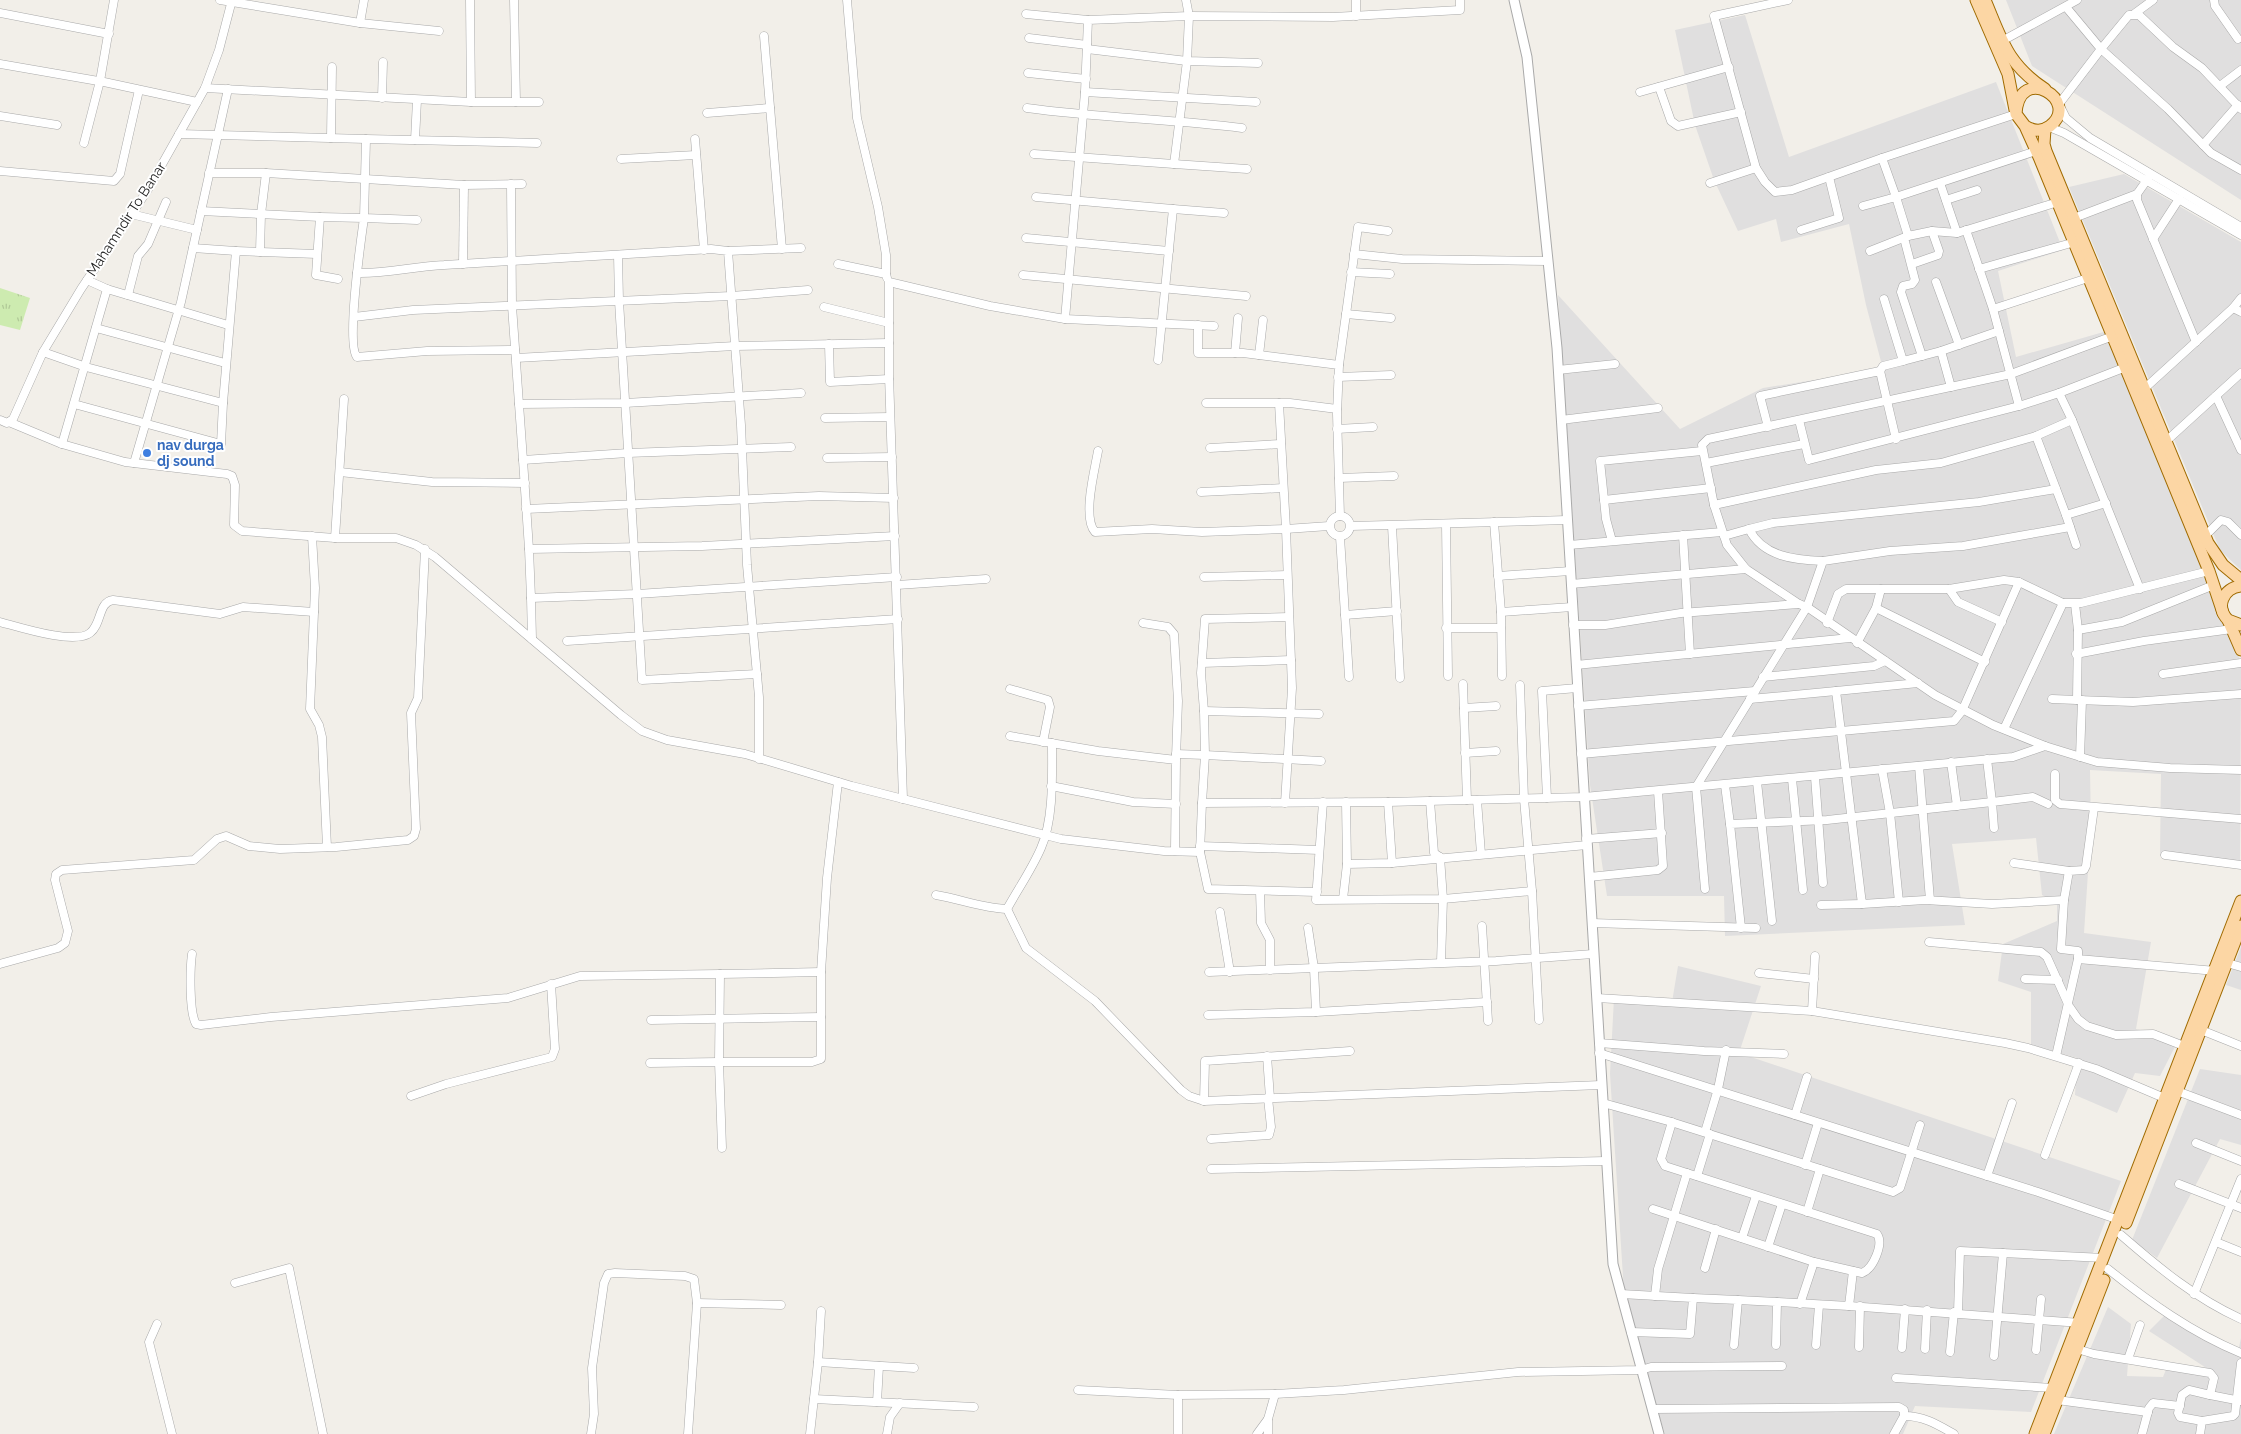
<svg xmlns="http://www.w3.org/2000/svg" width="2241" height="1434" font-family="Raleway,sans-serif">
<style>
.residential{fill:#e0dfdf}
.grass{fill:url(#grass-tufts)}
.lines{fill:none;stroke-linecap:round;stroke-linejoin:round}
.minor-casing{stroke:#a9a9a9;stroke-width:9}
.tertiary-casing{stroke:#a9a9a9;stroke-width:11}
.primary-casing{stroke:#a06b00;stroke-width:13}
.minor{stroke:#fff;stroke-width:8}
.tertiary{stroke:#fff;stroke-width:9}
.primary{stroke:#fcd6a4;stroke-width:11}
.shop-dot{fill:#3f7fe0;stroke:#fff;stroke-width:2}
.labels{text-anchor:middle;stroke-width:4;stroke-linejoin:round;paint-order:stroke}
.street-label{font-size:14px;fill:#222;stroke:#fff}
.shop-label{font-size:14px;font-weight:bold;fill:#366cbe;stroke:#fff;text-anchor:start}
</style>
<defs>
<pattern id="grass-tufts" width="24" height="20" patternUnits="userSpaceOnUse" patternTransform="scale(1.25)"><rect width="24" height="20" fill="#cdebb0"/><path d="M3 7l-1-3M5 7V3M7 7l1-3M15 17l-1-3M17 17v-4M19 17l1-3" fill="none" stroke="#b0c997"/></pattern>
</defs>
<rect width="100%" height="100%" fill="#f2efe9"/>
<g class="residential">
<polygon points="2006,0 2241,0 2241,200 2032,66"/>
<polygon points="1745,15 1789,157 1996,82 2063,250 1998,271 2016,357 2107,331 2241,662 2240,864 2160,856 2161,774 2090,770 2091,827 2084,933 2151,942 2136,1029 2179,1039 2160,1076 2135,1073 2117,1113 2075,1095 2077,1058 2031,1045 2031,992 1998,981 2003,944 2057,921 2057,904 2042,895 2036,838 1952,844 1965,925 1725,936 1724,896 1607,896 1590,785 1558,295 1680,429 1763,388 1883,369 1866,305 1849,224 1781,242 1776,219 1738,231 1714,180 1695,125 1675,30"/>
<polygon points="2124,174 2241,242 2241,570 2220,550 2069,187"/>
<polygon points="2241,947 2241,990 2226,985"/>
<polygon points="1678,966 1761,986 1739,1053 2121,1181 2031,1412 1915,1406 1903,1434 1665,1434 1625,1308 1610,1074 1614,998 1672,1002"/>
<polygon points="2200,1069 2241,1075 2241,1145 2220,1139 2157,1258 2132,1240"/>
<polygon points="2108,1307 2131,1324 2127,1376 2163,1377 2167,1367 2208,1369 2149,1331 2169,1311 2238,1352 2241,1338 2241,1434 2054,1434"/>
</g>
<polygon class="grass" points="0,288 30,298 20,330 0,325"/>
<g class="lines">
<g class="minor-casing">
<g id="minor">
<polyline points="220,0 360,23 439,31"/>
<polyline points="470,0 471,102"/>
<polyline points="514,0 516,102"/>
<polyline points="847,0 857,118 878,207 886,255 886,274"/>
<polyline points="1356,0 1356,16"/>
<polyline points="1788,0 1714,16 1756,168 1765,182 1775,192 1792,190 1882,158"/>
<polyline points="2214,0 2215,6 2238,39"/>
<polyline points="0,13 109,34"/>
<polyline points="1026,14 1088,20"/>
<polyline points="2134,14 2153,0"/>
<polyline points="360,23 364,0"/>
<polyline points="764,36 782,249"/>
<polyline points="1029,38 1087,45"/>
<polyline points="2002,41 2077,0"/>
<polyline points="1087,49 1187,61 1258,63"/>
<polyline points="0,64 104,82 197,102"/>
<polyline points="1028,73 1086,79"/>
<polyline points="2220,86 2241,70"/>
<polyline points="1659,87 1671,121 1678,126 1741,112"/>
<polyline points="205,88 471,102 539,102"/>
<polyline points="1085,92 1256,102"/>
<polyline points="1640,92 1729,67"/>
<polyline points="382,98 383,62"/>
<polyline points="2059,104 2066,118 2090,138 2241,227"/>
<polyline points="2059,104 2101,49 2066,7"/>
<path d="M1027,108C1099,118 1171,119 1242,128"/>
<polyline points="2241,109 2202,68 2173,47 2139,15 2129,15 2101,49 2168,109 2211,153 2241,170"/>
<polyline points="707,113 770,108"/>
<polyline points="2016,114 1882,158 1896,197 2036,151"/>
<polyline points="0,116 57,125"/>
<polyline points="2049,127 2064,133 2241,235"/>
<polyline points="179,134 366,139"/>
<polyline points="331,138 332,67"/>
<polyline points="695,139 704,250"/>
<polyline points="415,140 417,100"/>
<polyline points="84,143 100,81 114,0"/>
<polyline points="2203,145 2238,105"/>
<polyline points="1034,154 1174,164 1187,61 1189,16 1333,17 1460,10 1460,0"/>
<polyline points="621,159 696,155"/>
<polyline points="1174,164 1247,169"/>
<polyline points="0,171 114,181 120,174 139,90"/>
<polyline points="209,173 266,173 464,185 522,184"/>
<polyline points="2149,177 2137,194 2137,200 2196,342"/>
<polyline points="1710,183 1756,168"/>
<polyline points="1940,183 1957,233"/>
<polyline points="511,184 512,306 523,460 628,453 791,447"/>
<polyline points="1036,197 1173,209 1158,360"/>
<polyline points="1946,200 1977,190"/>
<polyline points="1863,206 1896,197 1908,236 1932,231 1957,233 2058,202"/>
<polyline points="1173,209 1224,213"/>
<polyline points="201,211 320,217"/>
<polyline points="131,214 197,230"/>
<polyline points="2074,218 2137,194"/>
<polyline points="417,220 364,218 366,139 537,143"/>
<polyline points="1801,230 1839,218 1829,177"/>
<polyline points="1966,230 1993,309 2019,406 2059,393"/>
<polyline points="1026,238 1169,251"/>
<polyline points="1904,238 1915,280 1912,284 1903,286 1901,292 1922,356"/>
<polyline points="2153,239 2179,199"/>
<polyline points="193,248 236,251"/>
<polyline points="728,251 801,248"/>
<polyline points="1870,251 1908,236"/>
<polyline points="260,252 261,214 266,173"/>
<polyline points="1354,254 1402,259 1548,261"/>
<polyline points="618,255 619,301 642,680 757,674"/>
<polyline points="463,264 464,185"/>
<polyline points="838,264 886,274 887,278"/>
<polyline points="1912,264 1938,255 1939,251 1932,231"/>
<polyline points="1979,269 2075,242"/>
<polyline points="1351,272 1390,274"/>
<path d="M357,273C386,274 415,266 444,265C533,260 622,255 711,249L728,251L741,425L747,565L759,697V759"/>
<polyline points="1023,275 1246,296"/>
<path d="M338,279L316,275L320,217L364,218C361,239 346,345 357,357L427,351L515,350"/>
<polyline points="1936,282 1959,345"/>
<polyline points="107,289 228,325"/>
<polyline points="128,295 138,256 148,244 166,202"/>
<polyline points="2241,298 2233,308 2241,312"/>
<polyline points="1884,299 1903,361 1941,351 1999,331"/>
<polyline points="824,307 889,323"/>
<polyline points="1993,309 2091,277"/>
<polyline points="1346,314 1391,318"/>
<polyline points="354,317 413,310 731,296 808,290"/>
<polyline points="1065,319 1085,92 1088,20 1189,16 1186,0"/>
<polyline points="1198,325 1198,353 1243,353 1339,365 1337,414 1340,516"/>
<polyline points="96,328 225,363"/>
<polyline points="829,344 830,382 889,379"/>
<polyline points="1941,351 1951,387"/>
<polyline points="43,352 86,367 223,403 236,251 317,254"/>
<polyline points="1235,353 1238,318"/>
<polyline points="1259,355 1263,320"/>
<polyline points="516,358 735,346 889,343"/>
<polyline points="1339,365 1358,227 1388,231"/>
<polyline points="2126,367 2059,393 2072,420 2140,589"/>
<polyline points="1558,370 1615,364"/>
<polyline points="1880,371 1883,366 1903,361"/>
<polyline points="1338,377 1391,375"/>
<polyline points="2144,389 2233,308"/>
<polyline points="2216,396 2241,450"/>
<polyline points="1206,403 1290,403 1337,409"/>
<polyline points="1279,403 1286,529 1329,526"/>
<polyline points="74,404 221,444 223,403"/>
<polyline points="519,404 625,403 801,393"/>
<polyline points="825,418 890,417"/>
<polyline points="0,420 7,423 13,419 43,352 81,289 147,191 205,88 219,50 232,0"/>
<polyline points="1561,420 1658,408"/>
<polyline points="1799,420 1809,460 2019,406"/>
<polyline points="9,422 62,444 125,462 227,474 232,476 235,485 234,525 242,531 335,538 396,538 416,545 435,557 621,715 642,731 667,740 745,754 852,786 1061,839 1164,851 1200,852 1202,803 1388,802 1584,797 2013,757 2045,746 2097,762 2170,768 2241,770"/>
<polyline points="1768,427 1760,396 1880,371 1896,439"/>
<polyline points="1337,429 1373,427"/>
<polyline points="2036,436 2066,515"/>
<polyline points="62,444 107,289 87,280"/>
<polyline points="2163,444 2241,373"/>
<polyline points="1210,448 1281,444"/>
<path d="M1098,451C1095,469 1082,517 1095,532L1152,529L1202,532L1286,529L1292,688L1285,803"/>
<polyline points="827,458 892,457"/>
<polyline points="523,460 529,549"/>
<polyline points="134,463 181,302 228,89"/>
<polyline points="1706,463 1804,444"/>
<polyline points="340,472 432,482 525,483"/>
<polyline points="1339,478 1394,476"/>
<polyline points="1201,492 1283,488"/>
<polyline points="1604,500 1711,488"/>
<polyline points="2106,503 2066,515 2070,527 1963,546 1890,551 1823,561 1807,607 1799,604 1746,569 1727,545 1714,505 1702,445 1708,439 2011,374 2113,336"/>
<polyline points="1714,505 1876,470 1941,463 2036,436 2072,420"/>
<polyline points="526,509 819,496 894,498"/>
<circle cx="1340" cy="526" r="10"/>
<polyline points="1494,522 1501,612 1572,607"/>
<polyline points="1446,524 1448,676"/>
<polyline points="1351,526 1567,520"/>
<polyline points="1392,526 1400,678"/>
<polyline points="2070,527 2076,545"/>
<polyline points="1749,529 1773,523 1979,502 2056,489"/>
<polyline points="1683,535 1690,654"/>
<polyline points="312,536 315,588 310,709 319,725 322,737 327,847"/>
<polyline points="895,536 702,546 529,549 531,598 637,594 897,577"/>
<path d="M1724,536L1749,529C1763,557 1795,560 1823,561"/>
<polyline points="2205,536 2221,520 2228,522 2241,535"/>
<polyline points="1340,537 1349,677"/>
<polyline points="335,538 344,399"/>
<polyline points="1612,541 1606,519 1600,461 1702,451"/>
<polyline points="1569,545 1722,532"/>
<polyline points="1498,576 1570,571"/>
<polyline points="1204,577 1287,575"/>
<polyline points="1571,584 1746,569"/>
<polyline points="897,585 986,579"/>
<polyline points="1949,589 1958,602 2002,622"/>
<polyline points="531,598 532,639"/>
<polyline points="2075,604 2078,630 2122,622 2214,585"/>
<polyline points="1876,608 1985,662"/>
<polyline points="1501,612 1502,676"/>
<polyline points="1345,615 1397,611"/>
<path d="M0,622C19,627 74,645 90,633C102,624 98,602 113,600L220,614L243,607L314,612"/>
<polyline points="1143,623 1168,627 1174,634 1178,701 1176,758"/>
<polyline points="1827,623 1838,594 1846,589 1949,589 2004,580 2019,582 2063,603"/>
<polyline points="1573,625 1605,625 1681,613 1799,604"/>
<polyline points="1446,628 1501,628"/>
<polyline points="2078,630 2077,700 2133,702 2241,694"/>
<polyline points="567,641 898,619"/>
<polyline points="1857,643 1876,608 1881,589"/>
<polyline points="2076,654 2144,641 2232,629"/>
<polyline points="1202,663 1291,660"/>
<polyline points="1576,665 1850,638"/>
<polyline points="2163,674 2241,663"/>
<polyline points="1763,677 1874,666 1885,661"/>
<polyline points="1463,684 1467,800"/>
<polyline points="1520,685 1524,799 1532,891"/>
<polyline points="1010,689 1048,700 1050,707 1043,742"/>
<polyline points="1836,691 1918,683"/>
<polyline points="1750,699 1836,691 1862,904 1925,900 1992,904 2064,900"/>
<polyline points="2052,699 2077,700"/>
<polyline points="1578,706 1755,691"/>
<polyline points="1464,708 1496,706"/>
<polyline points="1204,711 1201,673 1205,619 1289,617"/>
<polyline points="2004,729 2063,603 2081,603 2209,571"/>
<polyline points="1010,736 1098,751 1176,760 1175,851"/>
<polyline points="1465,753 1496,751"/>
<polyline points="1176,754 1205,755 1204,711 1319,714"/>
<polyline points="1581,754 1954,721 1962,711 2019,582"/>
<polyline points="2080,757 2082,700"/>
<polyline points="1951,762 1957,806"/>
<polyline points="1919,766 1930,900"/>
<polyline points="1882,769 1890,813 1899,902"/>
<polyline points="2055,774 2055,800 2060,804 2241,819"/>
<polyline points="1815,777 1823,883"/>
<polyline points="1792,779 1803,890"/>
<polyline points="1757,782 1772,921"/>
<polyline points="1725,785 1730,824"/>
<polyline points="1051,786 1133,802 1176,804"/>
<polyline points="1547,798 1542,691 1577,688"/>
<polyline points="903,799 889,375 889,282 990,306 1065,319 1214,326"/>
<polyline points="1477,800 1481,854"/>
<polyline points="1430,801 1434,853 1440,857"/>
<polyline points="1323,802 1316,900 1443,899 1532,891 1539,1020"/>
<polyline points="1346,802 1347,864"/>
<polyline points="1388,802 1392,863"/>
<polyline points="1202,803 1205,755 1321,761"/>
<polyline points="2094,808 2086,866 2084,870 2069,871 2064,900 2061,949 2078,951 2078,959 2216,971"/>
<polyline points="1994,828 1992,802 2033,797 2048,804"/>
<polyline points="1586,839 1662,833"/>
<polyline points="1200,846 1319,850"/>
<polyline points="1200,852 1208,889 1317,892"/>
<polyline points="2165,855 2241,865"/>
<polyline points="1440,857 1443,899 1441,962"/>
<polyline points="2014,863 2069,871"/>
<polyline points="1589,877 1658,870 1663,866 1658,791"/>
<polyline points="1705,889 1696,787 1807,607 1935,695 1993,725 2045,746"/>
<polyline points="1260,891 1261,923 1270,940 1270,970"/>
<path d="M936,895C960,899 982,908 1007,909C1018,889 1032,869 1041,848C1054,819 1052,775 1052,743"/>
<polyline points="1343,899 1347,864 1392,863 1587,845"/>
<polyline points="1821,905 1862,904"/>
<polyline points="1007,909 1026,948 1095,1001 1181,1090 1189,1096 1204,1101"/>
<polyline points="1220,912 1230,972"/>
<polyline points="1592,923 1756,928"/>
<polyline points="1482,926 1488,1021"/>
<polyline points="1308,928 1314,968 1496,961 1593,954"/>
<polyline points="1741,928 1730,824 1827,820 1992,802 1987,759"/>
<polyline points="1929,942 2041,952 2047,957 2069,1006 2078,1019 2087,1026 2116,1035 2153,1034 2184,1046"/>
<path d="M192,954C190,969 189,1012 196,1024L201,1025L271,1017L508,998L580,976L720,974L719,1062H812L821,1059V972L827,878L838,782"/>
<polyline points="2227,963 2241,967"/>
<polyline points="0,964 58,948 65,943 68,931 55,880 56,874 62,870 194,860 217,839 226,836 249,846 280,849 336,847 408,840 414,836 416,829 411,713 418,698 425,549"/>
<polyline points="1209,972 1314,968 1316,1012"/>
<polyline points="1759,973 1814,979"/>
<polyline points="720,974 821,972"/>
<polyline points="2025,979 2058,980"/>
<polyline points="1597,998 1812,1011 2005,1043 2028,1048 2096,1069 2169,1100"/>
<polyline points="1812,1011 1815,956"/>
<polyline points="1208,1015 1316,1012 1487,1002"/>
<polyline points="651,1020 821,1017"/>
<polyline points="2201,1030 2241,1046"/>
<polyline points="1599,1043 1704,1051 1784,1054"/>
<polyline points="1350,1051 1205,1061 1204,1101 1601,1085"/>
<polyline points="1599,1053 2038,1192 2119,1220"/>
<polyline points="1267,1056 1270,1098"/>
<polyline points="2056,1056 2078,959"/>
<polyline points="650,1063 719,1062 722,1148"/>
<polyline points="2177,1091 2241,1115"/>
<polyline points="411,1096 446,1084 552,1057 555,1049 551,984"/>
<polyline points="1603,1103 1668,1121 1893,1192 1900,1188 1920,1125"/>
<polyline points="1795,1115 1807,1077"/>
<polyline points="1705,1132 1718,1089 1726,1050"/>
<polyline points="1211,1139 1269,1135 1271,1127 1268,1098"/>
<polyline points="2196,1143 2241,1161"/>
<polyline points="2045,1155 2079,1063"/>
<polyline points="1805,1165 1818,1123"/>
<polyline points="1211,1169 1606,1161"/>
<polyline points="1697,1176 1710,1134"/>
<polyline points="1987,1176 2012,1103"/>
<polyline points="2179,1184 2241,1208"/>
<path d="M1653,1209L1814,1262L1862,1273C1873,1269 1884,1244 1877,1234L1665,1166L1661,1159L1672,1122"/>
<polyline points="1807,1212 1820,1169"/>
<path d="M2121,1235C2159,1268 2195,1298 2241,1319"/>
<polyline points="1742,1238 1756,1196"/>
<polyline points="2216,1242 2241,1252"/>
<polyline points="1768,1247 1782,1204"/>
<polyline points="1705,1268 1716,1229"/>
<path d="M2108,1269C2149,1302 2192,1333 2241,1353"/>
<polyline points="235,1283 289,1268 323,1434"/>
<polyline points="1621,1294 1693,1298 1690,1334 1631,1332"/>
<polyline points="2194,1294 2241,1179"/>
<polyline points="1655,1296 1658,1269 1687,1173"/>
<polyline points="1693,1298 1738,1300 1734,1345"/>
<polyline points="1738,1300 1777,1302 1776,1345"/>
<polyline points="1777,1302 1849,1306 1853,1271"/>
<polyline points="697,1303 781,1305"/>
<polyline points="1800,1304 1814,1262"/>
<polyline points="1849,1306 2081,1323"/>
<polyline points="1958,1313 1960,1251 2104,1258"/>
<polyline points="157,1324 149,1342 172,1434"/>
<polyline points="1816,1345 1819,1305"/>
<polyline points="1859,1347 1860,1306"/>
<polyline points="1902,1348 1905,1309"/>
<polyline points="1925,1349 1927,1310"/>
<polyline points="2077,1349 2094,1354 2210,1373 2214,1378 2210,1395 2241,1401"/>
<polyline points="2036,1350 2041,1299"/>
<polyline points="1950,1352 1954,1312"/>
<polyline points="1994,1356 2003,1253"/>
<polyline points="2128,1359 2140,1325"/>
<polyline points="818,1362 914,1368"/>
<polyline points="1896,1378 2053,1388"/>
<polyline points="1078,1390 1178,1395"/>
<polyline points="814,1399 974,1407"/>
<polyline points="2057,1400 2148,1412"/>
<polyline points="877,1402 879,1366"/>
<polyline points="1652,1409 1899,1407 1904,1410 1904,1416"/>
<polyline points="2202,1421 2180,1417 2178,1413 2182,1395 2189,1390 2210,1395"/>
<polyline points="591,1434 594,1414 592,1368 604,1283 608,1274 615,1273 685,1276 694,1279 697,1303 688,1434"/>
<polyline points="810,1434 818,1362 821,1311"/>
<polyline points="887,1434 890,1417 900,1403"/>
<polyline points="1178,1434 1178,1395 1275,1394 1344,1390 1518,1372 1641,1370 1651,1367 1782,1366"/>
<polyline points="1257,1434 1268,1419"/>
<polyline points="1268,1434 1268,1419 1275,1394"/>
<path d="M1894,1434L1904,1416C1924,1416 1938,1425 1954,1434"/>
<polyline points="2142,1434 2149,1408 2153,1403 2180,1406"/>
<polyline points="2200,1434 2202,1421 2233,1416 2235,1414 2241,1363"/>
</g>
</g>
<g class="tertiary-casing">
<polyline id="tertiary" points="1514,0 1527,57 1557,348 1613,1264 1659,1434"/>
</g>
<g class="primary-casing">
<g id="primary">
<polyline points="1976,0 2008,74 2015,110"/>
<path d="M1985,0C2002,40 2007,64 2045,89"/>
<path d="M2025,126C2033,131 2042,132 2050,126C2082,101 2019,62 2016,114L2025,126L2039,157L2209,571L2223,613"/>
<polyline points="2045,129 2044,144 2046,151 2208,543 2223,565 2241,580"/>
<path d="M2241,586C2223,588 2215,607 2228,620L2241,625"/>
<polyline points="2228,620 2241,650"/>
<polyline points="2126,1223 2241,926"/>
<polyline points="2035,1434 2241,901"/>
<polyline points="2044,1434 2104,1280"/>
</g>
</g>
<use href="#minor" class="minor"/>
<use href="#tertiary" class="tertiary"/>
<use href="#primary" class="primary"/>
</g>
<circle class="shop-dot" cx="147" cy="453" r="5"/>
<g class="labels">
<g class="street-label">
<text transform="translate(126 219) rotate(-57)" y="5">Mahamndir To Banar</text>
</g>
<g class="shop-label">
<text x="157" y="450">nav durga<tspan x="157" dy="16">dj sound</tspan></text>
</g>
</g>
</svg>
